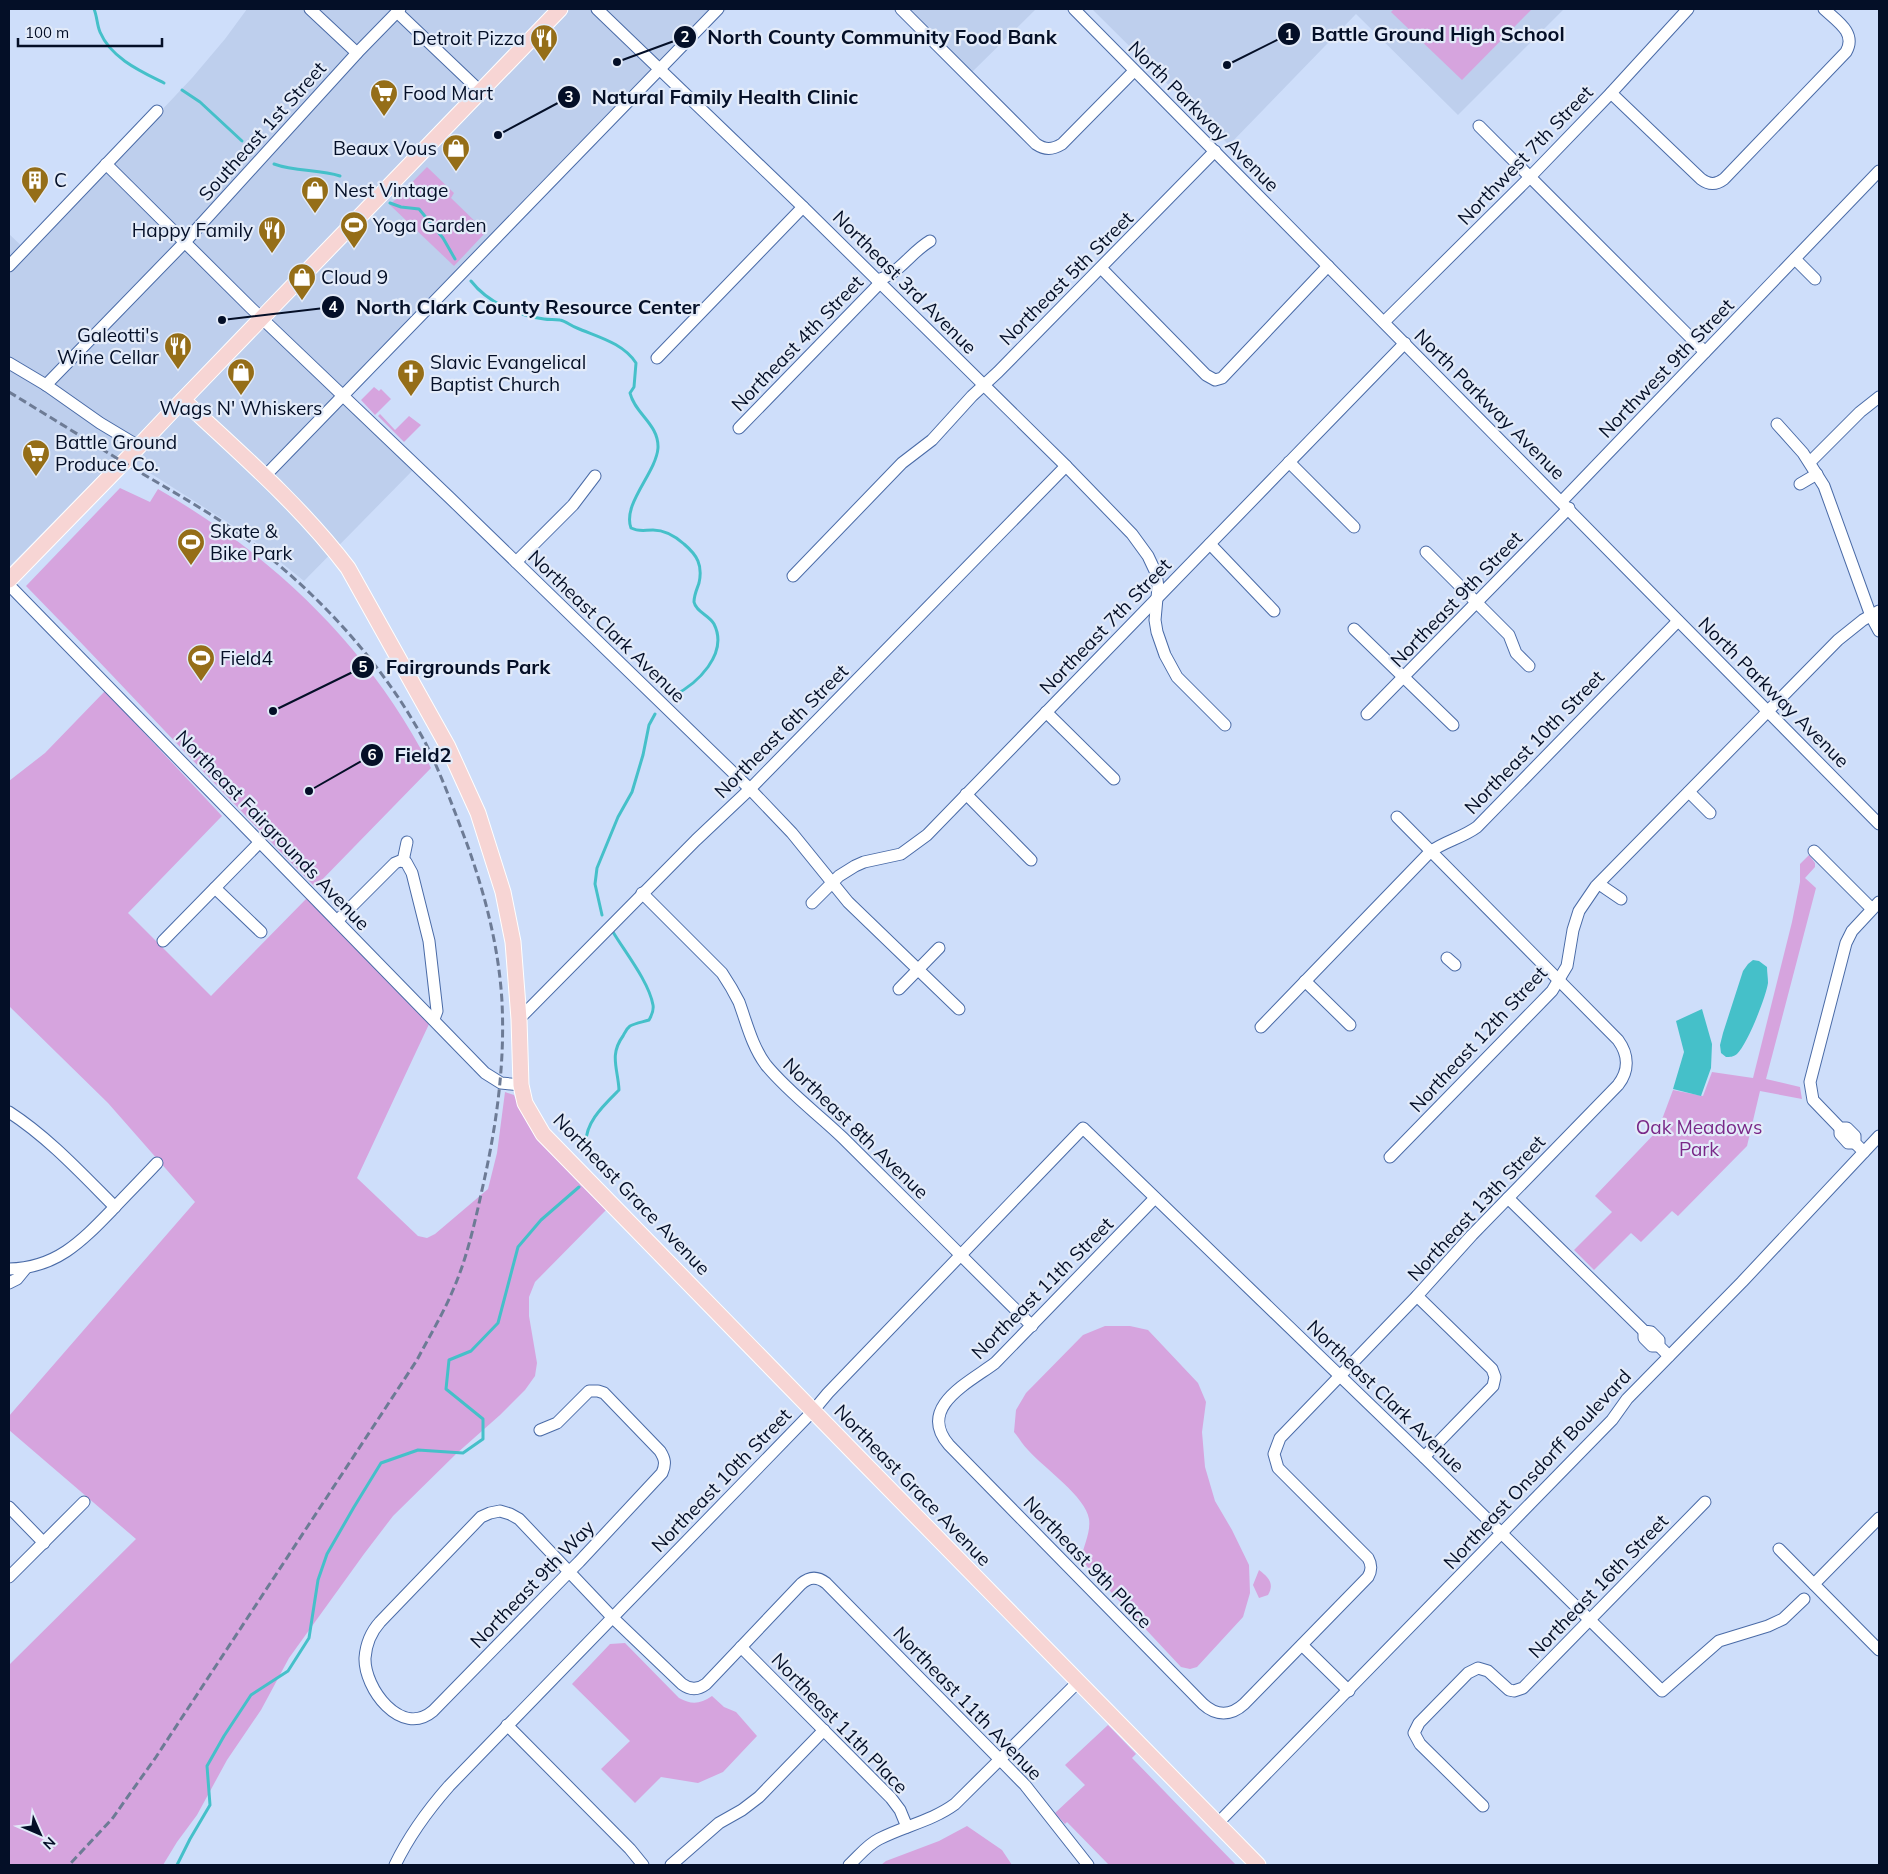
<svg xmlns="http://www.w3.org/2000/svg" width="1888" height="1874" font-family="Mulish,sans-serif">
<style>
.built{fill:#becfed}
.green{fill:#d6a4de}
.water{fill:#45c0c9}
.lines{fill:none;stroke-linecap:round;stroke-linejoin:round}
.stream{stroke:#45c0c9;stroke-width:3}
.minor-casing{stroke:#4a6ba7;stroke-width:13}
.major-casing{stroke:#fff;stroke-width:17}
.minor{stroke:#fff;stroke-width:11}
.major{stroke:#f7d5d4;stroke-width:15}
.rail{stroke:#6d7b95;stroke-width:3;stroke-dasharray:8 4;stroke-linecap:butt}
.labels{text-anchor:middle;stroke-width:4.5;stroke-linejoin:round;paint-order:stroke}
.poi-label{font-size:19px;fill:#040f27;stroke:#e3ebf9;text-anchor:start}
.street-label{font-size:19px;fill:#040f27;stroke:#e3ebf9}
.park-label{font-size:19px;fill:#792888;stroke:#e3ebf9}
.leader{fill:none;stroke:#040f27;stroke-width:2}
.callout-dot{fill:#040f27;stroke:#e3ebf9;stroke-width:2}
.mark-label{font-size:15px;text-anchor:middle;font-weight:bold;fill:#fff}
.callout-label{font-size:20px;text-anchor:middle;font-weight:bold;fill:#040f27;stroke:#e3ebf9;stroke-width:4.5;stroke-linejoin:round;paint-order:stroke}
</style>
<rect width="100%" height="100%" fill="#cedefa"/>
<g class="built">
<polygon points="247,9 727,9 433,303 341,397 414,469 304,581 243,532 120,454 9,567 9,234 28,252 192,78 225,39"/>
<polygon points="905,9 1036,9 970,74"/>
<polygon points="1092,9 1564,9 1458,115 1356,14 1229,145"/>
</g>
<g class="green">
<polygon points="1394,9 1532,9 1462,80 1391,12"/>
<polygon points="427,167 454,193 451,198 486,232 454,266 390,205"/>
<polygon points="374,387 379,391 381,389 391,399 375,415 361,400"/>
<polygon points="380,414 395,430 409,416 421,425 404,442 378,416"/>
<path d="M120,488L150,502L158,489C273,555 371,649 431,768L315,887C217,788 123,685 26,586Z"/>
<path d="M105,691L222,816L128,913L211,996L308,897L430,1022L357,1178L418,1236L427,1238L435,1234L488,1189L497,1153L505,1092L514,1095C533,1142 572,1173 607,1209L535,1282L529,1297V1316L537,1363L535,1376L525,1390L500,1415L456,1454L393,1516L364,1554L289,1658L261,1710L227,1760L197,1815L177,1842L163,1865H9V1665L136,1539L9,1430V1416L195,1202L108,1103L9,1006V781L45,753Z"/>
<polygon points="1809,855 1815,863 1815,867 1805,878 1816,888 1766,1079 1800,1087 1802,1099 1760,1091 1747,1146 1678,1216 1672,1211 1641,1242 1631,1233 1594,1270 1574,1250 1612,1212 1595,1196 1658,1130 1673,1090 1703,1096 1712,1072 1753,1078 1792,922 1800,882 1800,864"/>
<path d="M1105,1326H1130L1148,1330L1198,1383L1206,1402L1202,1432L1205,1467L1215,1501L1232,1530L1249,1565L1250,1593L1243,1617L1197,1667L1190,1669L1181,1667L1081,1560C1083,1546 1091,1533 1089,1519C1086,1497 1044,1468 1028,1450C1023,1445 1019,1438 1014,1432L1016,1410L1026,1393L1083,1335Z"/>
<path d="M1259,1570C1268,1577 1275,1583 1268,1595L1259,1598L1253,1585Z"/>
<path d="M625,1643L679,1698C692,1705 700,1704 712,1696L724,1707L736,1712L757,1736L723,1772L698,1783L661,1777L635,1803L601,1769L630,1741L572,1684L610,1644Z"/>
<polygon points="1108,1725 1136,1754 1132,1758 1236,1865 1109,1865 1067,1822 1065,1824 1055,1813 1085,1785 1065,1765"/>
<polygon points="967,1826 1002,1850 1012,1865 881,1865 886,1861 939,1841"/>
</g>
<g class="water">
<path d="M1753,960L1759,961L1767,967C1767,972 1768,978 1768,983C1766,997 1747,1045 1737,1054C1733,1057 1730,1057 1726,1057L1721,1053L1720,1045L1723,1033L1743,971L1748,964Z"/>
<polygon points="1702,1009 1712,1044 1711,1068 1701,1096 1673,1089 1684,1052 1676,1021"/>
</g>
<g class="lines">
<g class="stream">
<path d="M94,9C97,16 97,25 100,32C111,58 140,71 164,83"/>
<polyline points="182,90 200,102 242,141"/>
<path d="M274,164C296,172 319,169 340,176"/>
<polyline points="390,203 401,207 419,209 443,238 455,259"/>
<path d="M471,281C488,303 517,315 544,319C549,320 555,319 560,320C566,321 571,326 577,328C598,337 623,343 636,363L634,387L630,393C635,414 659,424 658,448C656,473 622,504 631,528C639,532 644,530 653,530C665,530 675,536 684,544C697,555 703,565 699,583C697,589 694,595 694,602C696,612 709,615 714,624C729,654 697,684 673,696"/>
<polyline points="602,915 595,884 597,868 618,817 632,792 643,755 649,725 655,714"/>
<path d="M586,1146C584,1123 604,1105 619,1090C618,1069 609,1055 623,1036C625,1032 626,1029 630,1026C636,1023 643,1022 649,1020C652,1015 654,1011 653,1005C649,982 625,952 613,932"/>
<polyline points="177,1865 190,1839 210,1805 207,1766 224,1736 251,1695 288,1671 309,1638 318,1580 327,1554 354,1507 381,1463 418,1450 463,1453 483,1439 483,1419 446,1389 449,1360 471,1351 498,1323 518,1247 541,1220 579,1187"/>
</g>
<g class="minor-casing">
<g id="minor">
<polyline points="310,9 357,53"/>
<polyline points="597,9 803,207 1066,466 1132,534 1148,556 1156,573 1158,587 1155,620 1157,632 1165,655 1177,677 1225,725"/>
<path d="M901,9L1036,144C1045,150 1052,150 1062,144L1134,71"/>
<polyline points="1074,9 1879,824"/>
<polyline points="397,12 480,91"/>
<path d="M1611,93L1701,179C1709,185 1716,185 1724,179L1846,52C1857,33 1837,21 1824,9"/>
<polyline points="1479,126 1705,352"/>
<polyline points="106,164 251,308 449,497 750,789 792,833 848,902 959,1009"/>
<polyline points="1795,259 1815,279"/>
<polyline points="9,266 157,111"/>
<polyline points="1101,268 1206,375 1215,380 1222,378 1328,266"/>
<path d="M877,280C898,275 911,252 930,241"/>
<polyline points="1384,322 1530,177 1611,93 1688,9"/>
<polyline points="657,358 803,207"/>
<polyline points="9,363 46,385 100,423 140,447"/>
<polyline points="46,385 184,243 357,53 400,9"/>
<polyline points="1777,424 1803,453 1824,486 1871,616 1879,631"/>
<polyline points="739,428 880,283"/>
<polyline points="1289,462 1354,527"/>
<polyline points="1810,462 1860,412 1879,397"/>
<polyline points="264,477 718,9"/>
<polyline points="1800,484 1817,474"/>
<polyline points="1562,501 1879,171"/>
<polyline points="1210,544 1274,611"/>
<polyline points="1426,552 1509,635 1516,653 1529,666"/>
<polyline points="516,562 573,505 595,476"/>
<polyline points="793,576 902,463 932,440 972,396 998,372 1215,151"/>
<polyline points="9,585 485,1073 501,1083 521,1085"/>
<polyline points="1354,629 1453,725"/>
<polyline points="1046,712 1114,779"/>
<polyline points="1367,714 1569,508"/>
<polyline points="1689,792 1710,813"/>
<polyline points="966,794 1031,860"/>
<polyline points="1814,851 1872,909"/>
<polyline points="403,861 407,842"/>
<polyline points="1599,884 1621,899"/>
<polyline points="215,888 261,932"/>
<path d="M642,893L722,973C728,982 734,992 739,1002C747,1024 752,1046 766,1065C789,1093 817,1113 843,1138C906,1200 969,1264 1032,1326"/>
<polyline points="812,903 839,876 855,866 864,862 901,854 927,835 1405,343"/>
<polyline points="337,921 395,863 400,861 406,862 412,873 429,941 437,1011 434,1019"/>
<polyline points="163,941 260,842"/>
<polyline points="1447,958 1455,965"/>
<polyline points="1305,981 1350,1025"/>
<polyline points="899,989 939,948"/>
<polyline points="519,1019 696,840 750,789 1066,466"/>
<path d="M1261,1027L1430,852C1445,841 1462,838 1477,827L1678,621"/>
<path d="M9,1112C49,1138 81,1173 115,1207"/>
<polyline points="1840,1128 1840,1134 1848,1143 1855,1143"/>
<polyline points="1864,1152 1855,1143 1855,1136 1847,1128 1840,1128 1813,1100 1810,1082 1846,943 1852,931 1879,902"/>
<polyline points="1390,1157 1552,991 1567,966 1573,930 1579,911 1596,886 1838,640 1863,620 1879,611"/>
<path d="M1155,1198L995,1363C970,1382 916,1407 949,1445L1203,1704C1216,1716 1231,1716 1244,1704L1368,1577C1372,1570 1372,1565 1368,1558L1278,1468L1274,1454L1280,1438L1417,1296L1472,1235L1618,1085C1629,1071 1629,1055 1618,1040L1397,817"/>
<polyline points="1508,1198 1644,1331 1651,1332 1659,1340 1659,1346 1669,1356"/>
<path d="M9,1269C56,1268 81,1242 112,1210C127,1194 142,1179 157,1163"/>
<polyline points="9,1283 17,1279 26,1268"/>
<polyline points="1417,1296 1492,1369 1495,1377 1493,1386 1424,1457"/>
<polyline points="1644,1331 1644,1338 1652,1346 1659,1346"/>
<path d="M540,1430L557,1423L589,1391H598L604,1393L660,1451C665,1459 666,1464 662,1473L579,1562L570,1571L433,1711C401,1738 364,1688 365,1658C366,1644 371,1632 380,1622L481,1517L490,1513L500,1511L510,1514L519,1519L613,1618L682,1684C690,1690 698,1690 706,1684L801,1584C809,1577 817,1576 826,1583L1025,1785L1088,1865"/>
<polyline points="9,1507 44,1543"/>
<polyline points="1779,1549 1879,1650"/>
<polyline points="9,1577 84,1502"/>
<polyline points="1814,1584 1879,1518"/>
<polyline points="1302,1645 1349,1691"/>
<polyline points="741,1647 891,1798 900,1810 907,1827"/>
<polyline points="507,1725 630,1849 643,1865"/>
<polyline points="1483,1806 1420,1744 1414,1733 1419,1723 1468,1673 1478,1668 1488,1671 1509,1690 1514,1691 1523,1688 1705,1502"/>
<polyline points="1217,1824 1612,1420 1627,1399 1742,1282 1879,1136"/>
<path d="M395,1865C409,1836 427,1811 449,1786L813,1411L828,1393L1083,1128L1424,1457L1662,1691L1719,1641L1768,1626L1783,1619L1804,1599"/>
<polyline points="671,1865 719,1823 742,1810 759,1797 824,1730"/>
<path d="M849,1865C859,1856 867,1845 879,1839C904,1826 932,1821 955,1804L1078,1682"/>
</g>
</g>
<g class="major-casing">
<g id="major">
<path d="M183,400C240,453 301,506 348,568L448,747L478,813L503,892L513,942L519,1019L521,1085L525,1103L543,1134L860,1459L1258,1865"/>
<polyline points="9,580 124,462 175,408 560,9"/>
</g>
</g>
<use href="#minor" class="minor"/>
<use href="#major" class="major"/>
<path class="rail" d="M9,392C55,420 101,449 148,477C187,500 228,523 263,552C328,604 387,670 426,744C442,776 454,810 467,844C485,894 499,948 502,1002C505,1062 497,1122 484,1181C476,1217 468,1256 453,1290C443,1314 429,1337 417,1360L156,1757L112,1819L69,1865"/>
</g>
<defs>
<g id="restaurant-pin" transform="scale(1.4375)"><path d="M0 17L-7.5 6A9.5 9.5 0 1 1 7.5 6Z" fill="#956e18" stroke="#e3ebf9"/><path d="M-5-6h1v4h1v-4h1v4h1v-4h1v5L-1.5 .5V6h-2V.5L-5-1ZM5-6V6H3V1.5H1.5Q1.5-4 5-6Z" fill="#fff"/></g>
<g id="supermarket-pin" transform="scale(1.4375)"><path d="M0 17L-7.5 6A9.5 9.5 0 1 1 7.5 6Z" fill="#956e18" stroke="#e3ebf9"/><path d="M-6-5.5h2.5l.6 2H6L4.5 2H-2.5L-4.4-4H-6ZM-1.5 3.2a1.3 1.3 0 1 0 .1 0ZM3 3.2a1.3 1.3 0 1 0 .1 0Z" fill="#fff"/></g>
<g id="shop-pin" transform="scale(1.4375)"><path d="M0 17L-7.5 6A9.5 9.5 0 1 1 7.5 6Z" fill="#956e18" stroke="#e3ebf9"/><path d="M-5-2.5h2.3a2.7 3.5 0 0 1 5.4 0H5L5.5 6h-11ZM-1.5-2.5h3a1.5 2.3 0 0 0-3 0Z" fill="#fff"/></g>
<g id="building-pin" transform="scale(1.4375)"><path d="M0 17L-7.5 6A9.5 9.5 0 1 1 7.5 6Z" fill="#956e18" stroke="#e3ebf9"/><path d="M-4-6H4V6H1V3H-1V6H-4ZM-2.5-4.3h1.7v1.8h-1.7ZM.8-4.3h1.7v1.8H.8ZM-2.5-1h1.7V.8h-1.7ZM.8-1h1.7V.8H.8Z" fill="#fff"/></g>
<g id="stadium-pin" transform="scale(1.4375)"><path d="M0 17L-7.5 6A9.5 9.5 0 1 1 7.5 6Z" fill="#956e18" stroke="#e3ebf9"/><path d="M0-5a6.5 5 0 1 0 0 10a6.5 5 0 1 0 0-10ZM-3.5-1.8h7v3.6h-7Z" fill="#fff"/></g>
<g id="church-pin" transform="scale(1.4375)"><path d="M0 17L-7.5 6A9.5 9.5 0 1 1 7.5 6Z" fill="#956e18" stroke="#e3ebf9"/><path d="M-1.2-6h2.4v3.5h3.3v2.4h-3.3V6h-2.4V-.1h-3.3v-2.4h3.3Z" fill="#fff"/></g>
</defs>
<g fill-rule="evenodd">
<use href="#restaurant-pin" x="544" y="38"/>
<use href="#supermarket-pin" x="384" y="93"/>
<use href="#shop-pin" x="456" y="148"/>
<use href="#building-pin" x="35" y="180"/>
<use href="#shop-pin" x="315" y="190"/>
<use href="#stadium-pin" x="354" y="225"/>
<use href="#restaurant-pin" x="272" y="230"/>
<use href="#shop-pin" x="302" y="277"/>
<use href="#restaurant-pin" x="178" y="346"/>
<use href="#shop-pin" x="241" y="372"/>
<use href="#church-pin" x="411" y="373"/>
<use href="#supermarket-pin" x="36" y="453"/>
<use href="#stadium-pin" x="191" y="542"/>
<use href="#stadium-pin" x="201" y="658"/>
</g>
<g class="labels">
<g class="poi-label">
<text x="525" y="45" text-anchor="end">Detroit Pizza</text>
<text x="403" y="100">Food Mart</text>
<text x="437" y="155" text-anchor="end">Beaux Vous</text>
<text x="54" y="187">C</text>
<text x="334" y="197">Nest Vintage</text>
<text x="373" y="232">Yoga Garden</text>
<text x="253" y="237" text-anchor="end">Happy Family</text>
<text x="321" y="284">Cloud 9</text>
<text x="159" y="342" text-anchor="end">Galeotti's<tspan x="159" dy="22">Wine Cellar</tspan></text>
<text x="430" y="369">Slavic Evangelical<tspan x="430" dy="22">Baptist Church</tspan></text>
<text x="241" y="415" text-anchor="middle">Wags N' Whiskers</text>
<text x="55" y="449">Battle Ground<tspan x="55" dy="22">Produce Co.</tspan></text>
<text x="210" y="538">Skate &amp;<tspan x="210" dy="22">Bike Park</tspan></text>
<text x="220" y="665">Field4</text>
</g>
<g class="street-label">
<text transform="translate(1204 116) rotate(45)" y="7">North Parkway Avenue</text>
<text transform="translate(262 131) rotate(-48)" y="7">Southeast 1st Street</text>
<text transform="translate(1525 155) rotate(-46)" y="7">Northwest 7th Street</text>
<text transform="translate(1066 278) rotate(-45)" y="7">Northeast 5th Street</text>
<text transform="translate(905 282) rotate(45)" y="7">Northeast 3rd Avenue</text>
<text transform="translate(797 343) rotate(-46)" y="7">Northeast 4th Street</text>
<text transform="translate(1666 368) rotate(-46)" y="7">Northwest 9th Street</text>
<text transform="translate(1490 404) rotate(45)" y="7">North Parkway Avenue</text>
<text transform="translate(1456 599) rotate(-46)" y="7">Northeast 9th Street</text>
<text transform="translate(607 626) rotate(44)" y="7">Northeast Clark Avenue</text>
<text transform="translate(1105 626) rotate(-46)" y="7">Northeast 7th Street</text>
<text transform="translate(1774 692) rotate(45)" y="7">North Parkway Avenue</text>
<text transform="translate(781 731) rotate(-45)" y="7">Northeast 6th Street</text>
<text transform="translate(1534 742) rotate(-46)" y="7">Northeast 10th Street</text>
<text transform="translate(273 830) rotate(46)" y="7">Northeast Fairgrounds Avenue</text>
<text transform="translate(1478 1039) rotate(-47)" y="7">Northeast 12th Street</text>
<text transform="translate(856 1128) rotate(44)" y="7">Northeast 8th Avenue</text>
<text transform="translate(632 1194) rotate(46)" y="7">Northeast Grace Avenue</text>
<text transform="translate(1476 1208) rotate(-47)" y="7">Northeast 13th Street</text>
<text transform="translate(1042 1288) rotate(-45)" y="7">Northeast 11th Street</text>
<text transform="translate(1386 1396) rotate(44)" y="7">Northeast Clark Avenue</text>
<text transform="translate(1537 1469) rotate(-47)" y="7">Northeast Onsdorff Boulevard</text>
<text transform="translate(721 1480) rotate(-46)" y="7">Northeast 10th Street</text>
<text transform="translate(913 1485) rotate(46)" y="7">Northeast Grace Avenue</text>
<text transform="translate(1088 1562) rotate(46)" y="7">Northeast 9th Place</text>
<text transform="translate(532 1584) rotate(-46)" y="7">Northeast 9th Way</text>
<text transform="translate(1598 1586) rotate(-46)" y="7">Northeast 16th Street</text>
<text transform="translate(968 1703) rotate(46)" y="7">Northeast 11th Avenue</text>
<text transform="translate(840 1723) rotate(46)" y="7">Northeast 11th Place</text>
</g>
<g class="park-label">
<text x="1699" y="1134">Oak Meadows<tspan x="1699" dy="22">Park</tspan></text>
</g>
</g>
<path class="leader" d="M1227 65L1289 34M617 62L685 37M498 135L569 97M222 320L333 307M273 711L363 667M309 791L372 755"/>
<g class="callout-dot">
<circle cx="1227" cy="65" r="5"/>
<circle cx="617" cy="62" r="5"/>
<circle cx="498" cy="135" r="5"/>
<circle cx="222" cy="320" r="5"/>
<circle cx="273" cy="711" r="5"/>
<circle cx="309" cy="791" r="5"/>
<circle cx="1289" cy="34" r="12"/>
<circle cx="685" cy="37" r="12"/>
<circle cx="569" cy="97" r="12"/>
<circle cx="333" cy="307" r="12"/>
<circle cx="363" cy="667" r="12"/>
<circle cx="372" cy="755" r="12"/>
</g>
<g class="mark-label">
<text x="1289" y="40">1</text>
<text x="685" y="42">2</text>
<text x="569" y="102">3</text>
<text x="333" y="312">4</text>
<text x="363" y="672">5</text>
<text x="372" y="760">6</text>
</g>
<g class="callout-label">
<text x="1438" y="41">Battle Ground High School</text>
<text x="882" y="44">North County Community Food Bank</text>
<text x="725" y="104">Natural Family Health Clinic</text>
<text x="528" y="314">North Clark County Resource Center</text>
<text x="468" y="674">Fairgrounds Park</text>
<text x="423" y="762">Field2</text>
</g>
<rect width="1888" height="1874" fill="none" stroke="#040f27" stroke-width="20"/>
<g transform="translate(40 1834) rotate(135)" stroke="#e3ebf9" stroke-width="4" paint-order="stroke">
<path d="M0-4L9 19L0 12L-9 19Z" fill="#040f27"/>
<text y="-8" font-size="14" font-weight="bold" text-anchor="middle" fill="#040f27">N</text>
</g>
<path d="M18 38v8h144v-8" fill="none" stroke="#040f27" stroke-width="2.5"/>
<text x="25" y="38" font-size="15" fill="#040f27" stroke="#e3ebf9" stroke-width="4" paint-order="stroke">100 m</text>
</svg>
